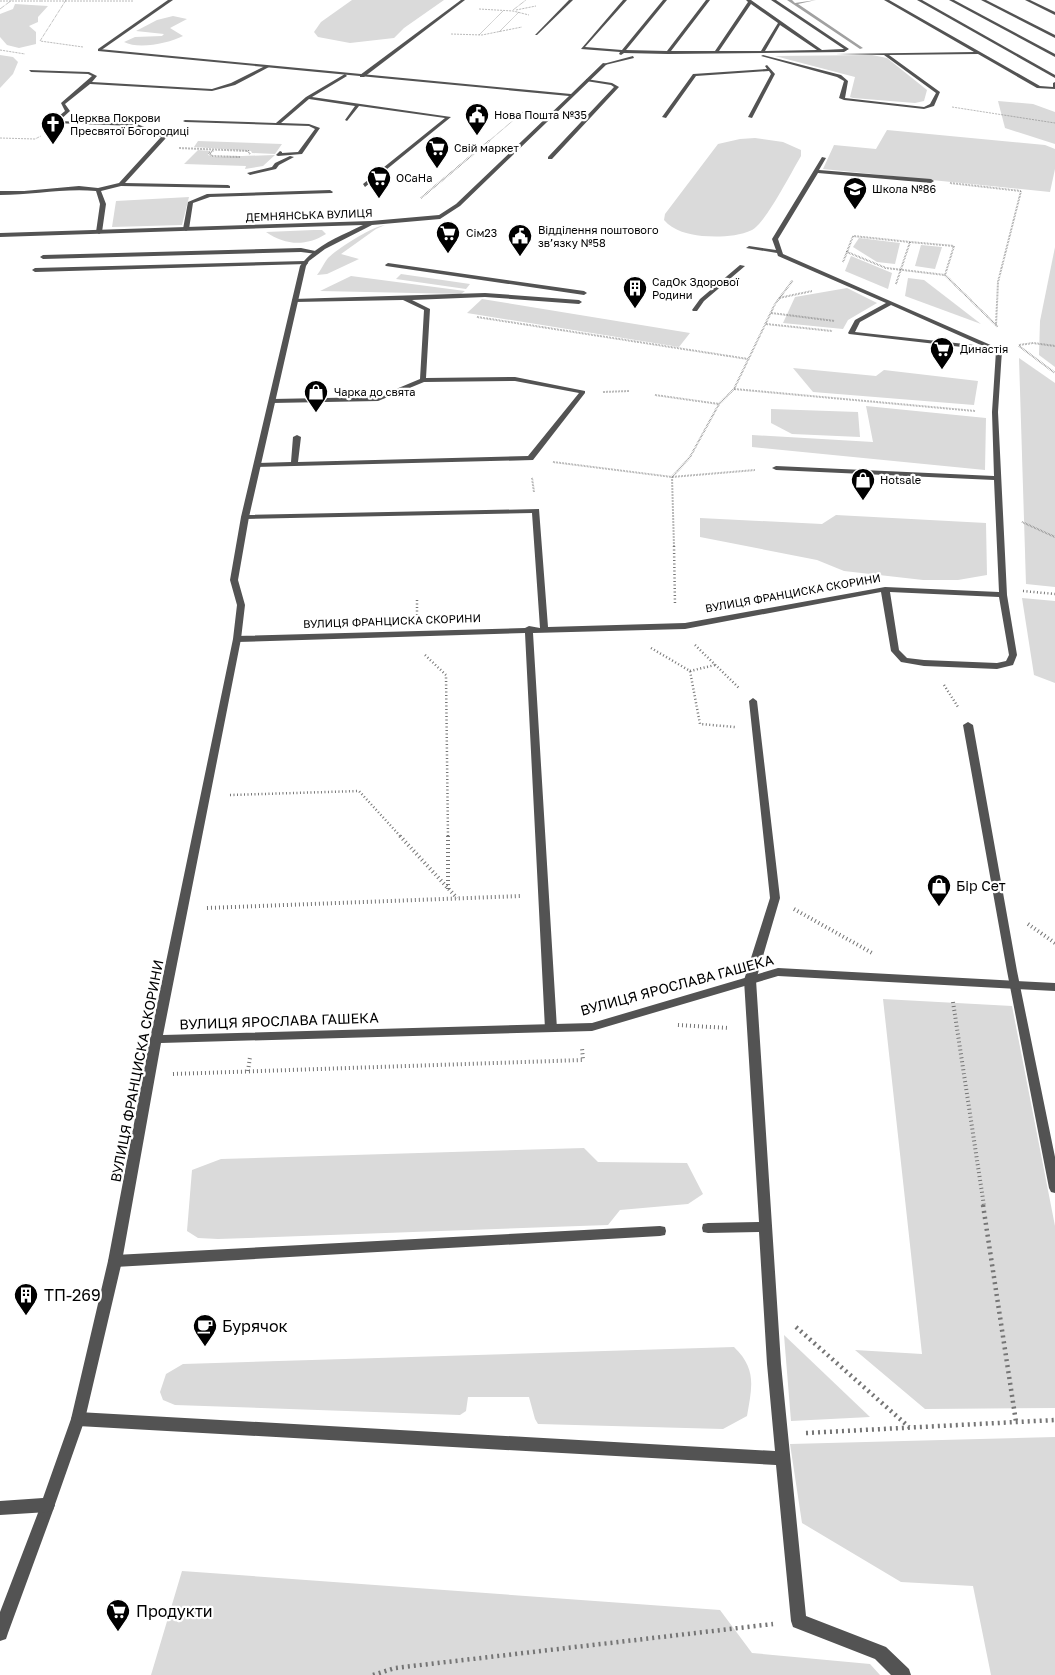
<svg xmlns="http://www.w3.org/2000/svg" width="1055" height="1675" font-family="'Golos Text',sans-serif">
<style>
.green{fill:#dadada}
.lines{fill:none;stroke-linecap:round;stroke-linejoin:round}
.stream{fill:#a1a1a1;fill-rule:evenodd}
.path-far4{stroke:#757575;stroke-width:1;stroke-dasharray:0.5 1;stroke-linecap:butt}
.path-far3{stroke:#757575;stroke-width:2;stroke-dasharray:0.5 1;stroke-linecap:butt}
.path-far2{stroke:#757575;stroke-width:2.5;stroke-dasharray:1 2.5;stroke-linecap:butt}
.path-far1{stroke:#757575;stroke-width:4;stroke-dasharray:1 3;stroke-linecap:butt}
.path{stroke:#757575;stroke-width:4.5;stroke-dasharray:2 4;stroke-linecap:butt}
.lane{fill:#535353;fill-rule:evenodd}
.street{fill:#535353;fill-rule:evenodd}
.path-bridge{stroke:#757575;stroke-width:1;stroke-dasharray:0.5 1;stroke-linecap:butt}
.labels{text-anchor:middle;stroke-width:4.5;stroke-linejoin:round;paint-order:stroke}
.far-poi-label{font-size:11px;fill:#000;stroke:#fff;text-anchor:start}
.far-street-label{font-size:11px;fill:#000;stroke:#fff}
.poi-label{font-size:14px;fill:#000;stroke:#fff;text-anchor:start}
.street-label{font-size:14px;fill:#000;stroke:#fff}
.near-poi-label{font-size:16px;fill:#000;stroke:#fff;text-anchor:start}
</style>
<rect width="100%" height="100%" fill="#fff"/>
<g class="green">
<polygon points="352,0 444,0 404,28 394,38 350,43 318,37 314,32 321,22"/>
<polygon points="15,4 48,6 38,17 38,22 29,26 36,32 36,44 19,48 7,45 0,37 0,14 13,9"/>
<path d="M173,16L187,19L170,28L183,36C169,43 139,50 124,42L135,37L162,36L164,34L136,31L157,20Z"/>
<polygon points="0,55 13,57 18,62 13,74 0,88"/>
<polygon points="872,55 887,58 927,90 924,101 915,103 853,98 850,97 855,77 775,56"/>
<polygon points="998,101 1033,104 1055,112 1055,144 1005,128"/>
<polygon points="887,130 1045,145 1055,149 1055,169 1050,192 823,169 834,145 876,149"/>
<path d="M755,138L783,142L801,150V156C792,171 765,224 752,230C737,237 718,237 702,236C688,234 673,231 664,220L665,214L718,144L740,139Z"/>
<polygon points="198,141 282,144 275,154 252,153 251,151 194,147"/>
<polygon points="198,150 210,151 208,155 214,157 275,155 263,166 245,169 246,166 184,164"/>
<polygon points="189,197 182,225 112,227 116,201"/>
<path d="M385,225L376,229L341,254L359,259L327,274L317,275C321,270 324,263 328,258C337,249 373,226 385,225Z"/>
<path d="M314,230H322L326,234C305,247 285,245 266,232Z"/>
<polygon points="859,238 900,243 895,264 877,262 853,247"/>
<polygon points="921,245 942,247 935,269 915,266"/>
<polygon points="1055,247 1055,367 1039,355 1040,321"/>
<polygon points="851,256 892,273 888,289 845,271"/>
<polygon points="401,274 470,284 466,289 396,279"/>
<polygon points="351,276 465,291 461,294 320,291"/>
<polygon points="908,278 924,280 981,324 905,296"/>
<polygon points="847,288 877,303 848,320 843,329 783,323 795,297"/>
<polygon points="482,299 690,333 679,347 467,313"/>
<polygon points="1019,358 1055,383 1055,587 1026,584"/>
<polygon points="793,368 876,376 884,370 978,381 974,405 813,392"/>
<polygon points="866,406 986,418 985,470 752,447 752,435 873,442"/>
<polygon points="771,409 858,412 860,437 792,434 771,423"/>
<polygon points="836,515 986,523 987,575 958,580 923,580 844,571 817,560 700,537 700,518 822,524"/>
<polygon points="1022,598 1055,601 1055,683 1034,675"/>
<polygon points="883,999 1012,1006 1055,1226 1055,1408 925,1409 855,1350 922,1354"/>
<polygon points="584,1148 598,1162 687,1163 703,1194 688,1204 620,1210 608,1225 218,1239 198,1238 187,1231 192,1170 221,1159"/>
<polygon points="784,1335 870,1417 791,1421"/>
<path d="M734,1347C757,1369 752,1387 747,1416L723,1429L538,1424L535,1419L529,1397H468L466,1411L460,1415L175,1405L163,1400L160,1392L166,1374L183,1364Z"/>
<polygon points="1055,1437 1055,1675 991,1675 973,1586 901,1582 802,1523 790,1444"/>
<polygon points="182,1571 720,1610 752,1653 870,1664 880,1675 151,1675"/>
</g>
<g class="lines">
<polygon class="stream" points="787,0 792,0 795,3 816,0 798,4 863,48 860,49"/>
<g class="path-far4">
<polyline points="66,0 40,41 83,47"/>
<polyline points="41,1 133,1"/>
<polyline points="0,9 12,0"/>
<polyline points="479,9 513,11 529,15"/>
<polyline points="513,10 526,0"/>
<polyline points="516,10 536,6"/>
<polyline points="499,32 519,12"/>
<polyline points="451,34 482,35 522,27"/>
<polyline points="479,35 503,11"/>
<polyline points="0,50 25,54"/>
<polyline points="952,107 1055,123"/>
<polyline points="0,138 35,139 41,136"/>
<polyline points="489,141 523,112"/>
</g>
<g class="path-far3">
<polyline points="179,148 248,151 250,154"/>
<polyline points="213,151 209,153 212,156 240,157"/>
<polyline points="950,183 1021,191 998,282 996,325 998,327"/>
<polyline points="421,198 490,140"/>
<polyline points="847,252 853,236 910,242"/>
<polyline points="843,262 847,252 886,268 945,275 996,325"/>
<polyline points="896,284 910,242 954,246 945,275"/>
<polyline points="779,298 812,291"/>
<polyline points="771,313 835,321"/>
<polyline points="477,317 748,359"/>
<polyline points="766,324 832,331"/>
<polyline points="1019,345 1033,343 1055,346"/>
<polyline points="1019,346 1055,373"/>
<polyline points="734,389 975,411"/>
<polyline points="603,392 629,391"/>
<polyline points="655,395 719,404"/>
<polyline points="553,462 672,477 755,470"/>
<polyline points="532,478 534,492"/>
<polyline points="1022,522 1055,537"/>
<polyline points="674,547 672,477 690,457 719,404 734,389 775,304 793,280"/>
</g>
<g class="path-far2">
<polyline points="674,546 675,605"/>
<polyline points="1023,591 1055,594"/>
<polyline points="417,600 417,615"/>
<polyline points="695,645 739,688"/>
<polyline points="651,648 690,671 700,724 735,727"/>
<polyline points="425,655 446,675 448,837"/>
<polyline points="690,671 715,665"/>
<polyline points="944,685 958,707"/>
<polyline points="230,795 359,791 401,837"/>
</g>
<g class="path-far1">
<polyline points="400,836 457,898"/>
<polyline points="448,836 448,889"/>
<polyline points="207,908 521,896"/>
<polyline points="794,909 874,954"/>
<polyline points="1028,924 1055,943"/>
<polyline points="953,1002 984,1206"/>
<polyline points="678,1025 729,1028"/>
<polyline points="248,1071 250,1057"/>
<polyline points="173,1074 583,1060 582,1048"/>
</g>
<g class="path">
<polyline points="983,1205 1016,1422"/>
<polyline points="796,1327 909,1427"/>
<polyline points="806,1433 1055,1420"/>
<polyline points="373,1675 395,1668 773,1624"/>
</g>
<g class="lane">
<polygon points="168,0 173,0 100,51 98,51 98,49"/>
<polygon points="461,0 465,0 364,77 360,77 360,75"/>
<polygon points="569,0 573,0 537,35 535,35"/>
<path d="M623,0H627L585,47L622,50L663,0H667L626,50L667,51L706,0H710L671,51H715L748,2L746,0H751L822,50L844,49L771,0H776L849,49L844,52L668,54L624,53L621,55L619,54L620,52L581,49ZM751,4L778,23L761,51H719ZM780,25L817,50L765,51Z"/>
<polygon points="884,0 889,0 1040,86 1053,87 1053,83 1055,82 1055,89 1037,88 978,54 889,55 940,92 934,106 924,109 844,100 839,98 844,81 837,77 761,56 763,55 841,75 848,81 845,98 924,107 930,104 936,93 884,55 836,54 974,52"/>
<polygon points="917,0 922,0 1055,75 1055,78"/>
<polygon points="949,0 954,0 1055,54 1055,57"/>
<polygon points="981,0 986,0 1055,35 1055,38"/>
<polygon points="1025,0 1030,0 1055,12 1055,15"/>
<polygon points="633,56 634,58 605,65 603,64"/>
<polygon points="767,65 775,74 752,118 748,117 771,74 769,71 696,76 666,118 662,117 693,74 767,69 765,66"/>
<path d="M265,66L269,67L235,85L212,91L90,84L65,104L70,111L59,121L137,124L166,136V138L125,183L228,185L230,186V188L121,186L101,191L106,204L102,232L99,234L96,232L100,204L96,191C64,188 32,195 0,195V191H24L79,186L98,188L119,183L161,137L136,126L53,123V121L65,111L61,103L92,76L88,74L31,72L29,70L89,72L97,76L92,82L212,89L231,83Z"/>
<polygon points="345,74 347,76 312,97 451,117 365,187 363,184 445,118 359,106 347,121 345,120 355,106 309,99 281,123 309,124 320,128 302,154 278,156 276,155 280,151 282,152 282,153 298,152 315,129 309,126 185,122 183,121 185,120 276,123 306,97"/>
<polygon points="586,79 612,83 619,87 552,159 548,159 548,157 614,87 611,85 586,81"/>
<polygon points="290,156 294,157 279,165 276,169 250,175 247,173 272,167 275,163"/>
<path d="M822,157L826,158L819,170L931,179L934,181L931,183L818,173L778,239L783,254L1002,350L998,412L1007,595L1017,655L1013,665L997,669L924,666L901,662L891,651L881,592L685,629L533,633L557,1029L555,1032H547L545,1029L525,633L237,642L233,639L237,636L525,628L529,626L540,628L532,513L245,519L241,517L245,515L539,509L548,627L685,623L885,587L999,592L994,480L776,470L772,468L776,466L994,476L992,412L996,351L991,349L988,350L849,334L848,333L855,320L886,303L778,256L777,253L746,248L749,246L776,250L772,239ZM891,305L983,346L855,332L860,322ZM890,592L999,597L1009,655L1006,661L997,663L924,660L907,658L899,650Z"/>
<polygon points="330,190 333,192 332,193 210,197 193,203 189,229 186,231 183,229 188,202 207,194"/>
<polygon points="301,248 320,252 317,254 301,252 43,259 40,257 43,255"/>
<polygon points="305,261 308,263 307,264 35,272 32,270 35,268"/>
<polygon points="388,263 584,291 587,293 584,295 386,266 385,265"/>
<polygon points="740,265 745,266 704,301 697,311 693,311 692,310 700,299"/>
<polygon points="485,293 579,300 582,302 579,304 485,297 412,300 430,309 426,378 515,377 585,391 585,393 533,460 255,467 254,465 258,463 291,462 293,437 297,435 301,437 298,462 528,456 579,393 515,381 424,382 378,401 272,403 269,401 272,399 377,397 420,379 424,310 403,300 295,302 292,300 293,299"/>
<polygon points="753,698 757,701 780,898 756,980 781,1364 806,1616 886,1647 909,1669 911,1675 891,1675 875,1659 793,1627 791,1621 776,1465 78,1426 73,1424 71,1419 73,1414 78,1412 775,1451 767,1364 759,1232 708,1233 703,1232 702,1228 703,1224 708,1223 759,1222 744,980 770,898 749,701"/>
<polygon points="968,722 973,725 1017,971 1055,1157 1055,1193 1051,1192 1049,1188 1007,971 963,725"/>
<polygon points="660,1226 665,1227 666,1231 665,1235 660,1236 115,1267 110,1265 108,1261 110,1257 115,1255"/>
<polygon points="48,1498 53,1500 55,1505 8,1633 6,1639 0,1641 0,1612 41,1505 43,1500"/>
</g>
<path class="street" d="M99,49L571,94L603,63L607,64L460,206L440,219L372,225L325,249L309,261L306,266L249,517L238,580L245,605L241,639L163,1035L592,1023L778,968L1055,983V991L778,976L592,1031L161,1043L122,1261L85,1419L53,1510L48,1512L0,1515V1501L43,1498L71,1419L108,1261L150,1039L233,639L237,605L230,580L241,517L300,266C315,245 341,236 363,225L0,237V233L371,221L439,215L456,204L569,96L98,51Z"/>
<polyline class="path-bridge" points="0,1 41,1"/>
</g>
<defs>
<g id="civic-pin" transform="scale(1.25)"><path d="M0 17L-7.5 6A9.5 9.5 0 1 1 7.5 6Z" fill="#000" stroke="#fff"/><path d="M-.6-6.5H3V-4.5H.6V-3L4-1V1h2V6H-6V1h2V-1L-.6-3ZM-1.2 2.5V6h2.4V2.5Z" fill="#fff"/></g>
<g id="church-pin" transform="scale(1.25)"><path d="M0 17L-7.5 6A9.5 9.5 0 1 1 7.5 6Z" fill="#000" stroke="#fff"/><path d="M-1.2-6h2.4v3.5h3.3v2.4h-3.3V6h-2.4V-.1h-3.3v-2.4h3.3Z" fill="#fff"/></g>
<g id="supermarket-pin" transform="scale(1.25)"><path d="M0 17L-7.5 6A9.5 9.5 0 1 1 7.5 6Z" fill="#000" stroke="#fff"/><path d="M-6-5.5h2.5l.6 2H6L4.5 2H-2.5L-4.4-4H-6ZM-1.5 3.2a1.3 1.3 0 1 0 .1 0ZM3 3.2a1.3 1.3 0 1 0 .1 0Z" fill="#fff"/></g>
<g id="school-pin" transform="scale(1.25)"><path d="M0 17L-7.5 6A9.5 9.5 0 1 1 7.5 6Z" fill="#000" stroke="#fff"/><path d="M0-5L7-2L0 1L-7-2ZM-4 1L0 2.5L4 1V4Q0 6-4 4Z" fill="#fff"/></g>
<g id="building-pin" transform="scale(1.25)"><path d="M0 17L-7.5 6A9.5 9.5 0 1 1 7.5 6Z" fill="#000" stroke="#fff"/><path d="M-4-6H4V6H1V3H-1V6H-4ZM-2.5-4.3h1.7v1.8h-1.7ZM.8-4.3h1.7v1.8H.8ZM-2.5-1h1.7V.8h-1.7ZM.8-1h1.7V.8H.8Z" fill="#fff"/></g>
<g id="shop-pin" transform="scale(1.25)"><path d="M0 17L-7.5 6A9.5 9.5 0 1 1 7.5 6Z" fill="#000" stroke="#fff"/><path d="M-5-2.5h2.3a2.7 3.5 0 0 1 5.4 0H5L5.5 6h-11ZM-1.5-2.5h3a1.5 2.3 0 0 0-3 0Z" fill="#fff"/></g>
<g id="cafe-pin" transform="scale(1.25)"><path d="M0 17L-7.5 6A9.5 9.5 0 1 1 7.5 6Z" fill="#000" stroke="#fff"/><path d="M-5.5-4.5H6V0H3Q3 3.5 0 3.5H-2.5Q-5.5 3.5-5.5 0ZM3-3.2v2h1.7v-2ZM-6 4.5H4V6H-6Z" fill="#fff"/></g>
</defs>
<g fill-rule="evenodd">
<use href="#civic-pin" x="477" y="115"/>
<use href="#church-pin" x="53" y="124"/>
<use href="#supermarket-pin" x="437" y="148"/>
<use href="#supermarket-pin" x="379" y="178"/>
<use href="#school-pin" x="855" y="189"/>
<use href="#supermarket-pin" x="448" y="233"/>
<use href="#civic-pin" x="520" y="236"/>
<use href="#building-pin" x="635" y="288"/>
<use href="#supermarket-pin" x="942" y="349"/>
<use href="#shop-pin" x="316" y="392"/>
<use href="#shop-pin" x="863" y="480"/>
<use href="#shop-pin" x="939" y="886"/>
<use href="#building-pin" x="26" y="1295"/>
<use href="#cafe-pin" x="205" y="1326"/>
<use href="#supermarket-pin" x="118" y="1611"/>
</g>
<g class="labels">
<g class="far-poi-label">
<text x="494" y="119">Нова Пошта №35</text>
<text x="70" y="122">Церква Покрови<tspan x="70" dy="13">Пресвятої Богородиці</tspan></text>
<text x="454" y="152">Свій маркет</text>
<text x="396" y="182">ОСаНа</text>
<text x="872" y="193">Школа №86</text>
<text x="538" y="234">Відділення поштового<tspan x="538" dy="13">зв’язку №58</tspan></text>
<text x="466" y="237">Сім23</text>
<text x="652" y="286">СадОк Здорової<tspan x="652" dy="13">Родини</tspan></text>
<text x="960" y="353">Династія</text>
<text x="334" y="396">Чарка до свята</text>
<text x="880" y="484">Hotsale</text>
</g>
<g class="far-street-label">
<text transform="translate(309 215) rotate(-2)" y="4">ДЕМНЯНСЬКА ВУЛИЦЯ</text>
<text transform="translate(793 593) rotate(-10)" y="4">ВУЛИЦЯ ФРАНЦИСКА СКОРИНИ</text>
<text transform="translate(392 621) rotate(-2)" y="4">ВУЛИЦЯ ФРАНЦИСКА СКОРИНИ</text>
</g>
<g class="poi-label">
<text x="956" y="891">Бір Сет</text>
</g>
<g class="street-label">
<text transform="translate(677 985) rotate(-15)" y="5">ВУЛИЦЯ ЯРОСЛАВА ГАШЕКА</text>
<text transform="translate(279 1021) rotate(-2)" y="5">ВУЛИЦЯ ЯРОСЛАВА ГАШЕКА</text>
<text transform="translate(137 1071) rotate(-79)" y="5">ВУЛИЦЯ ФРАНЦИСКА СКОРИНИ</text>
</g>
<g class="near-poi-label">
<text x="44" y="1301">ТП-269</text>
<text x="222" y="1332">Бурячок</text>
<text x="136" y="1617">Продукти</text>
</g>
</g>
</svg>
